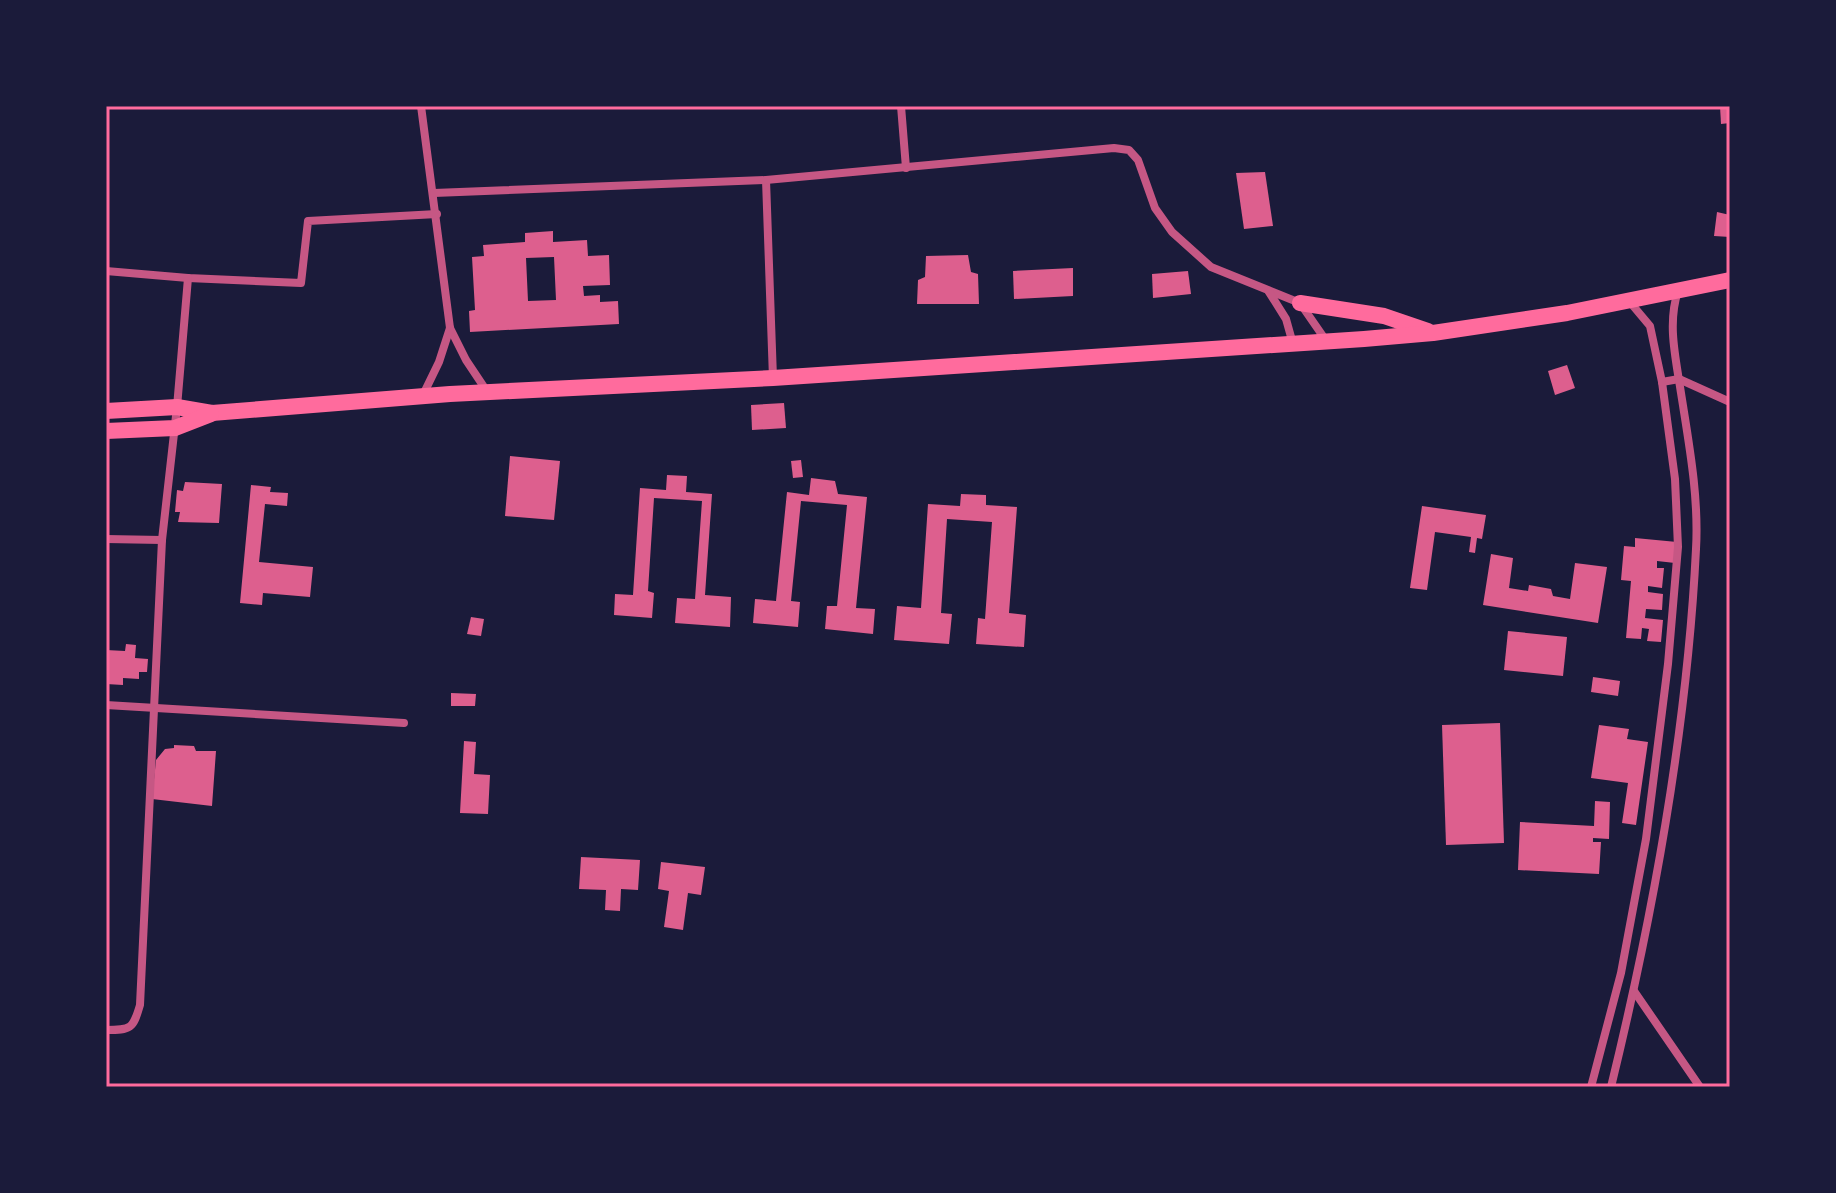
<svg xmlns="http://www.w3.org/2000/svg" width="1836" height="1193" font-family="'Fira Sans',sans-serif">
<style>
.building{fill:#dd5f8e;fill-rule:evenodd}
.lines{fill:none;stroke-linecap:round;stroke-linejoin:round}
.minor{stroke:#c65784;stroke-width:8}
.trunk{stroke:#ff6b9d;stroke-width:16}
.neatline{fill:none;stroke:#ff6b9d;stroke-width:3}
</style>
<rect width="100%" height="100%" fill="#1b1b3a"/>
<g class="building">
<polygon points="1720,106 1730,106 1730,123 1721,124"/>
<polygon points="1265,172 1273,226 1244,229 1236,173"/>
<polygon points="1717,212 1730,215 1730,237 1714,236"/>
<path d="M553,231V242L587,240L588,256L609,255L610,285L583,286L584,296L600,295V302L618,301L619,324L470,332L469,311L475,310L472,257L484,256L483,245L525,242V233ZM554,257L556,300L528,301L526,258Z"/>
<polygon points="968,255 971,272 978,274 979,304 917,304 918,280 925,277 926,256"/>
<polygon points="1073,268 1073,296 1014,299 1013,271"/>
<polygon points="1188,271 1191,294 1153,298 1152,274"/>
<polygon points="1567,365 1575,388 1555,395 1548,371"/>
<polygon points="784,403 786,428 752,430 751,405"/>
<polygon points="510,456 560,461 554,520 505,516"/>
<polygon points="801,460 803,477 793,478 791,461"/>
<polygon points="667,475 687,476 686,492 712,494 705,595 731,597 730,627 675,623 677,598 695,599 702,501 654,498 648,591 654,593 652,618 614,615 615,594 633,595 640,488 666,490"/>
<polygon points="811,478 835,481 838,494 867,497 856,608 875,609 873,634 825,629 827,606 837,606 847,505 801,501 791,601 800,602 798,627 753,623 755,599 776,601 787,492 809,495"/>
<polygon points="185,482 222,484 219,523 178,522 180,512 175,512 177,490 183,491"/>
<polygon points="251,485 271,487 270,492 288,493 287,506 265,504 259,562 313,567 310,597 263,593 262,605 240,603"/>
<polygon points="961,494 986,495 986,505 1017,507 1009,613 1026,615 1024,647 976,644 978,618 985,619 992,522 947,519 941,613 952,614 949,644 894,640 897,606 921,608 928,504 960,506"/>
<polygon points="1422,506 1486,515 1482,539 1477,538 1475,553 1469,552 1471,537 1435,532 1427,590 1410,588"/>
<polygon points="1635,538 1677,542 1675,563 1657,561 1657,568 1664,568 1662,588 1648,586 1648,592 1663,594 1662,610 1646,609 1645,618 1663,620 1661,642 1647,641 1649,629 1642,628 1641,639 1626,638 1631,581 1621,580 1624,546 1635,547"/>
<polygon points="1491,554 1513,558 1509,588 1528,591 1529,585 1551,589 1553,596 1570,599 1575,563 1607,567 1598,623 1483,605"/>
<polygon points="471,617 484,619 481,636 467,634"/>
<polygon points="1508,631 1567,637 1563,676 1504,670"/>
<polygon points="126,644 136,645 135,658 148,659 147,672 139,672 139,679 123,678 123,685 106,684 106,650 125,651"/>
<polygon points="1593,677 1620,681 1618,696 1591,692"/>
<polygon points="451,693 476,694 475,706 451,706"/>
<polygon points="1500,723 1504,843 1446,845 1442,725"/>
<polygon points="1599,725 1629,729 1627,739 1648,742 1636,825 1622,823 1628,783 1591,778"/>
<polygon points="464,741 476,742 474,774 490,775 488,814 460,813"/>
<polygon points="174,745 194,746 196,751 216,751 212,806 152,799 156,760 165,749 174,748"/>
<polygon points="1595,801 1610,802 1609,839 1593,838 1593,842 1601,842 1599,874 1518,870 1520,822 1594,826"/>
<polygon points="581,857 640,860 638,890 621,889 620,911 605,910 606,890 579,889"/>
<polygon points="661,862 705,867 701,895 688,893 683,930 664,927 669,891 658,889"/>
</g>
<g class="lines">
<g class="minor">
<polyline points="421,106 450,328 466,360 488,393"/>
<polyline points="901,106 906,168"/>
<polyline points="766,180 773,378"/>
<polyline points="434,193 766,180 1114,148 1129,150 1138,160 1155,208 1172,232 1211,267 1300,303 1327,342"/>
<polyline points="106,271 188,278 301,283 308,221 437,214"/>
<polyline points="1269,292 1286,319 1293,344"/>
<polyline points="1662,382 1679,379 1730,402"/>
<polyline points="422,397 439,362 450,328"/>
<polyline points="106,539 162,540"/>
<polyline points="106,705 404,723"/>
<polyline points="1634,991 1700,1087"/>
<path d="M106,1030C131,1030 133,1029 140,1005L162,540L177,407L188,278"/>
<polyline points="1591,1087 1621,973 1646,839 1668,664 1678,547 1675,479 1662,382 1650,326 1629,301"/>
<path d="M1611,1087C1654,911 1687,731 1696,549C1699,497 1689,444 1681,393C1676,359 1667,324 1678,291"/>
</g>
<g class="trunk">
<polyline points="1300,303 1384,316 1428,331"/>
<polyline points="106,411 177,407 212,413 450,394 773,378 1364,339 1433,333 1567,313 1730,280"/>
<polyline points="106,431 175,428 211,414"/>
</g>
</g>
<rect width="1836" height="1193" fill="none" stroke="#1b1b3a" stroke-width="216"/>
<rect x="108" y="108" width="1620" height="977" class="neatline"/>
</svg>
